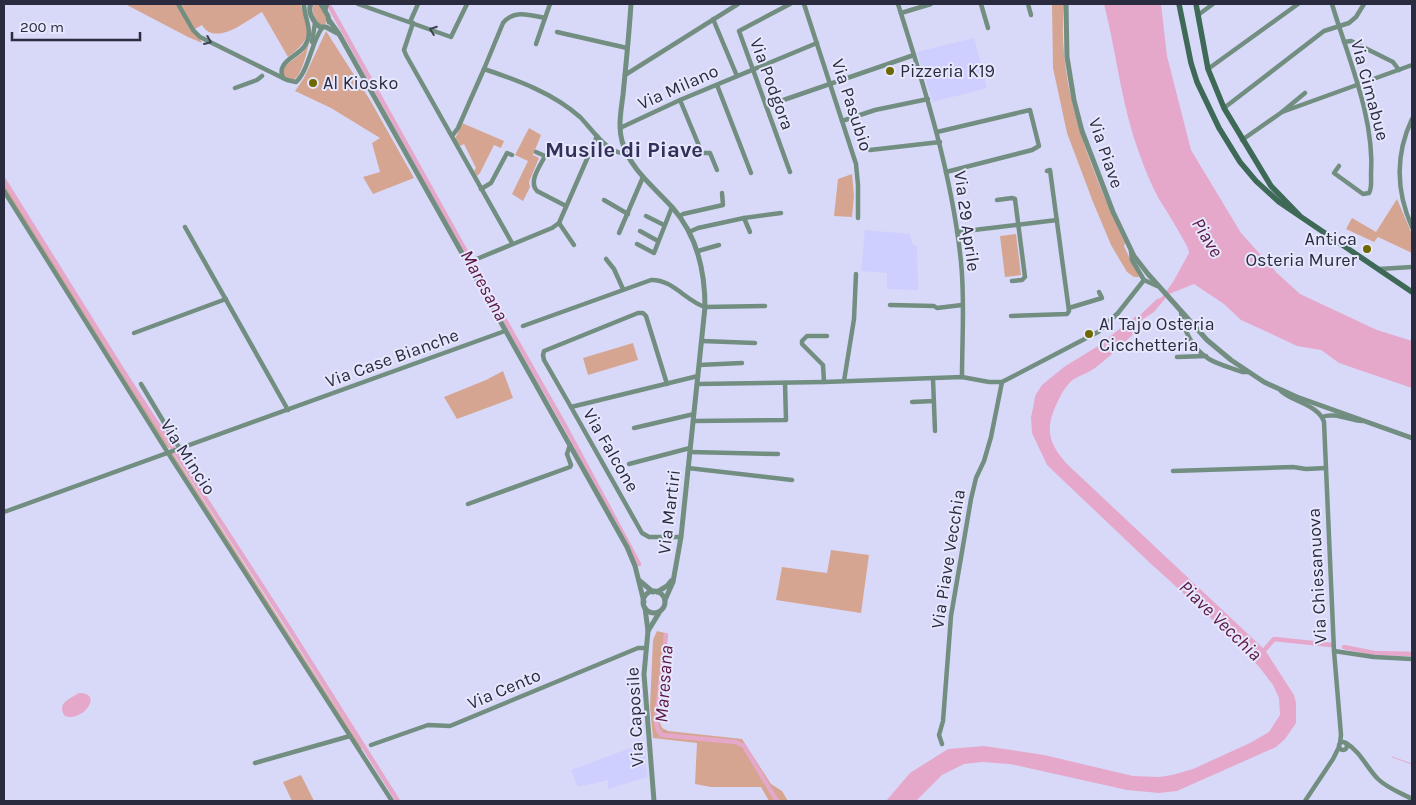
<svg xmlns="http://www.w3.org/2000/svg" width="1416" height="805" font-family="Karla,sans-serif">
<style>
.built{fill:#ceceff}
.green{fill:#d6a591}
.water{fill:#e5a8ca}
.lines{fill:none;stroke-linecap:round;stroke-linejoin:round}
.stream{stroke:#e5a8ca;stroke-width:1}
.canal{stroke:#e5a8ca;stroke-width:4.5}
.minor{stroke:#728e81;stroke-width:4.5}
.tertiary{stroke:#728e81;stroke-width:5}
.secondary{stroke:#3d6956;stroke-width:5.5}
.oneway{stroke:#3d4450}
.poi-dot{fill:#6f6700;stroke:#e6e7fd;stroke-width:2}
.labels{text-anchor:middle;stroke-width:4;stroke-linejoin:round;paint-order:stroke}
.poi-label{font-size:18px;fill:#2b2b3f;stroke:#e6e7fd;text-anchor:start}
.street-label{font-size:18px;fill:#2b2b3f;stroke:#e6e7fd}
.water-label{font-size:19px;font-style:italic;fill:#5c1644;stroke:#e6e7fd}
.district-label{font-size:22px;font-weight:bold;fill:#33305a;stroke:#e6e7fd}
</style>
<rect width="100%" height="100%" fill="#d8d9f9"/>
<g class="built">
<polygon points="974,38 987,88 933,102 917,52"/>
<polygon points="865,230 910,234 912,244 917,246 918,290 887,289 887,273 861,271"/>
<polygon points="644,743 647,777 608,789 608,780 578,787 571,770"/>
</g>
<g class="green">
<path d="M125,4H301C302,11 306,17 307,24C311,39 298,49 288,57L262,12C246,21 215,47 202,25L195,29L202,43L188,37Z"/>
<path d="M317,4L320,6L327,19L325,25H321C316,21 311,12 313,6Z"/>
<path d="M1052,4H1064C1056,87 1091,169 1125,243L1124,246C1128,257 1137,267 1139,277H1134L1127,272L1111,245L1093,202L1067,133L1053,68Z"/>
<polygon points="326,31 370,100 414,178 373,194 363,177 380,172 372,143 380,138 331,108 295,91 304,78"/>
<path d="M309,43C307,51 298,97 283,74L285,66L303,52Z"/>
<polygon points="462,123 504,141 501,148 494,145 480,173 477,176 474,171 476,168 464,144 460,146 455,139"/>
<polygon points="529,128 541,135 533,155 539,158 529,182 530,187 523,201 512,194 528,161 515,155"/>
<polygon points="852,174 854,195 852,217 834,216 838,179"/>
<polygon points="4,183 164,438 170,449 167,447 4,188"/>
<polygon points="1397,199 1412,234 1412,253 1378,237 1374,242 1346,229 1352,218 1376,232"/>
<polygon points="1016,234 1021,275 1005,277 1000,236"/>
<polygon points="633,343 638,360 588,375 583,358"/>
<polygon points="503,371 513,398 457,419 444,397 486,380"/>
<polygon points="170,452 172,452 362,748 360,750"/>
<polygon points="831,550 869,555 861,613 776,600 782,567 827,573"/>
<polygon points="657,631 665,633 667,636 660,723 662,728 668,731 742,739 771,784 782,791 788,801 769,801 761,787 711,787 695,784 697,743 653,738 650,707 653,640"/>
<polygon points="301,775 314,801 292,801 283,782"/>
</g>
<g class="water">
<path d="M1104,4H1161L1167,56L1191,150L1241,233L1277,273L1300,294L1377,330L1412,341V388L1339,363L1321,350L1297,346L1263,330L1241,320L1224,304L1194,284L1169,294L1154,312L1143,319L1142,323L1144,324C1128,339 1112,355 1095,368C1088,373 1081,375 1074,379C1066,385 1062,393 1058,401C1045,427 1047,442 1067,464L1265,650L1294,695L1296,703V723L1285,739L1276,747L1177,791L1159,793L1127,790L1010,764L982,762L964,764L942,775L916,801H886L910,773L948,749L984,746L1044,755L1133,776L1159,777L1172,775L1193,769L1250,743L1269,732L1280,715L1279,698L1273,685L1260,668L1237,642L1149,562L1047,465L1032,433L1031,417L1034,403L1035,396L1042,385L1064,367L1098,346L1136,316L1138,317L1157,299L1161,298L1173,282L1189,253L1188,248C1179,231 1169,215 1159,199C1148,179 1140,156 1133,135C1120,92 1115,47 1104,4Z"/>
<path d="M79,693C105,693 82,723 65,716C56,704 69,699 79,693Z"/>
</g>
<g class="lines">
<polyline class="stream" points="1392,757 1412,764"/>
<g class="canal">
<polyline points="330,7 469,257 564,424 639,564"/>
<polyline points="4,180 123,371 284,620 398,801"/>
<polyline points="666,635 656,721 658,730 662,735 736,742 744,746 777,801"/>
<polyline points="1344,647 1374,653 1412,654"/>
<polyline points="1261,654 1274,639 1331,645"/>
</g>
<g class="minor">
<path d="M178,4L193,30L200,37L283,78C276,62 296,57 304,47C315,32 304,19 304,4"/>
<polyline points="358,4 451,37 467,4"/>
<polyline points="804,4 856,164 858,185 858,218"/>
<path d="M898,4C925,89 952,174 961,262C965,300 962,339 962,377"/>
<polyline points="981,4 988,28"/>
<polyline points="1028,4 1031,15"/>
<path d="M1332,4C1348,58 1375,118 1371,175C1371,181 1372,188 1369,193L1363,194L1334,173L1339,166"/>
<polyline points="325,11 327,4"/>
<polyline points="901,13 931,4"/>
<polyline points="1198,15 1213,4"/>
<polyline points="713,19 737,76"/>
<polyline points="410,22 418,4"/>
<polyline points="413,23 404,50 406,55 512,243"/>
<polyline points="557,32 627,48"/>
<polyline points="312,42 315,23"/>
<polyline points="1344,42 1351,41 1393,62 1399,70"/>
<polyline points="536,44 545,18"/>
<path d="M484,69L503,23C514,9 530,15 545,18L550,4"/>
<polyline points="1208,69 1298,4"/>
<polyline points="625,75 738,4"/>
<path d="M283,78L287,80L296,82C309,70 311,43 322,28"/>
<polyline points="717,85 751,173"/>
<polyline points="235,88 257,80 262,76"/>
<polyline points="680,100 702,153 710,153 717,170"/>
<polyline points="766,106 914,55"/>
<polyline points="1224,108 1324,31 1349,23 1356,17 1364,4"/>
<polyline points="1282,112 1412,65"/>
<path d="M1412,119C1395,155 1396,191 1412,227"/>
<polyline points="842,121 875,110 928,99"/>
<polyline points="620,128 680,100 817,43"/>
<polyline points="937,132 1030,110 1039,146 1032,150 946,172"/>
<path d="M452,136L458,128L484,69C517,80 553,93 580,117C591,128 609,156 626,153"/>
<polyline points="1242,140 1282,112 1305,93"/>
<polyline points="870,150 940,142"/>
<path d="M536,152L545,156C540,166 528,182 537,191L566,206"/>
<polyline points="790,172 739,31 790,4"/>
<polyline points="481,189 491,183 507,153 512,155"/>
<polyline points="4,191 168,453 392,801"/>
<polyline points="604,200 628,214"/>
<polyline points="997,200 1012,198 1015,199 1025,277 1022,280 1012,281"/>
<polyline points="646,216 664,225"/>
<polyline points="680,216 683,214 723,205 722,193"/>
<polyline points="744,218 781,213"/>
<polyline points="559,223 574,245"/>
<polyline points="185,227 288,410"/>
<polyline points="640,231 658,241"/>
<polyline points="689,232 698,228 744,218 750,232"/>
<polyline points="957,232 1057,220"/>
<polyline points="619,233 643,177"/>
<polyline points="637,244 654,253 672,207"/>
<polyline points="698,251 719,245"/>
<polyline points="606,259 614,269 623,289"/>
<polyline points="467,263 552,228 559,223 597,136"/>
<polyline points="1379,269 1412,267"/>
<polyline points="1144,280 1157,286"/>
<polyline points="890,305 934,306 937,308 962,305"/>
<polyline points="1069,308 1102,298 1099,292"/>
<path d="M1181,312C1183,330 1193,349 1209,359C1219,365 1232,368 1242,372H1248"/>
<polyline points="1011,316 1067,314 1069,311 1050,170 1047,171"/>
<path d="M523,326L651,280C672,279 686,301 705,307L765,306"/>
<polyline points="134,333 226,299"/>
<polyline points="702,341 755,343"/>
<polyline points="1177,357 1206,356"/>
<polyline points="699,365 742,363"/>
<polyline points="933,379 935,431"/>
<polyline points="844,381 854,319 856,274"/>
<polyline points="824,382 823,365 802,344 802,341 807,336 827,336"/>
<polyline points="141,384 180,449"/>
<polyline points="697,384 824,382 962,377 989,382 1002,382 1098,332 1118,313 1144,280 1132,260 1131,251"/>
<path d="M1281,391C1293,402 1319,405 1324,422L1334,651L1341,735L1340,743"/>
<polyline points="912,402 934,401"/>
<polyline points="571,407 544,360 543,355 544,351 638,313 643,313 646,316 667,384"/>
<path d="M1322,417C1334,412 1349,420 1362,421"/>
<polyline points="693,421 786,420 785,383"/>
<polyline points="634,428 694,414"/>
<polyline points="690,452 778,454"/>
<polyline points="629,464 690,448"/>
<polyline points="688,468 792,480"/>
<polyline points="1173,471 1293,467 1306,469 1326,468"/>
<polyline points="468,504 570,467 571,465 567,454 570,445"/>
<polyline points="4,512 505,331"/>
<polyline points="681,537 649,537 642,533 571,407 698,376"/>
<polyline points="1334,651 1374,657 1412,659"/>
<circle cx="1343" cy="746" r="4"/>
<path d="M1346,743C1361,752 1366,767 1378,779C1387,788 1401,793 1412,799"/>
<polyline points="942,744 939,735 943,721 951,616 971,499 976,478 984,461 991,437 1002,382"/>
<polyline points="371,745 428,725 450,726 638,648 646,648"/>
<polyline points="255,763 350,736"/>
<polyline points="1305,801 1333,759 1339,747"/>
</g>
<g class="tertiary">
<path d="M311,4C307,11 313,22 320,27H326L337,33"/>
<polyline points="321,4 328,16 329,22"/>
<path d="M631,4C629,34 626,65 623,95C621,110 618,127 622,141C629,168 654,187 672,207C697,235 705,271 705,307L681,537L673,582L665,600"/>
<polyline points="1066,4 1067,57 1074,100 1082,131 1113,212 1134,256 1148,274 1207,340 1231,360 1264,382 1297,397 1412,438"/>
<polyline points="329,20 339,34 627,547 635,566 644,602"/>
<polyline points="640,581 653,592"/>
<circle cx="654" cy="602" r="11"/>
<polyline points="657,592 667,586 671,581"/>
<polyline points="645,608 648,631 644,674 654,801"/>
<polyline points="648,631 659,613"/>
</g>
<g class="secondary">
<polyline points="1179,4 1191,63 1197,82 1219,128 1240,162 1256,181 1279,202 1412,292"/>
<polyline points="1196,4 1208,69 1224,108 1271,186 1299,215"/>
</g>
</g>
<defs><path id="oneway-chevron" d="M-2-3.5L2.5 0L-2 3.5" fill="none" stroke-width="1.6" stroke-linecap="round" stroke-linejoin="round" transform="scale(1.25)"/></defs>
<g class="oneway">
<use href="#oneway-chevron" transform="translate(433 30) rotate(-160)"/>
<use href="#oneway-chevron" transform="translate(208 41) rotate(23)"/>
</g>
<g class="poi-dot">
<circle cx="890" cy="71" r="5"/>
<circle cx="313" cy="83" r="5"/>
<circle cx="1367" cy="249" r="5"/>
<circle cx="1089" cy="334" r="5"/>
</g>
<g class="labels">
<g class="poi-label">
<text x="900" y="77">Pizzeria K19</text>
<text x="323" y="89">Al Kiosko</text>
<text x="1357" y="245" text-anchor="end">Antica<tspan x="1357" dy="21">Osteria Murer</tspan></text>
<text x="1099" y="330">Al Tajo Osteria<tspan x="1099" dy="21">Cicchetteria</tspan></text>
</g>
<g class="street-label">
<text transform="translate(772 84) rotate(70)" y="6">Via Podgora</text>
<text transform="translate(678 87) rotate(-24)" y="6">Via Milano</text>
<text transform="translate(1370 90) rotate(75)" y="6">Via Cimabue</text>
<text transform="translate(852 105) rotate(72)" y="6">Via Pasubio</text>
<text transform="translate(1106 153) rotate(71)" y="6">Via Piave</text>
<text transform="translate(967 221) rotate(82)" y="6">Via 29 Aprile</text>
<text transform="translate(392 358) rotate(-20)" y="6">Via Case Bianche</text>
<text transform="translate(611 450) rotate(60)" y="6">Via Falcone</text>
<text transform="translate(188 457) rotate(57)" y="6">Via Mincio</text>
<text transform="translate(669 512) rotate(-83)" y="6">Via Martiri</text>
<text transform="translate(948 559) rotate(-81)" y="6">Via Piave Vecchia</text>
<text transform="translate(1317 576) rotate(-93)" y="6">Via Chiesanuova</text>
<text transform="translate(504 689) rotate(-23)" y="6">Via Cento</text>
<text transform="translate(635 717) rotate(-93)" y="6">Via Caposile</text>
</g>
<g class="water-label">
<text transform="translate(1208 237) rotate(59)" y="7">Piave</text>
<text transform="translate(485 285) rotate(61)" y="7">Maresana</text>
<text transform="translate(1221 620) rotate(44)" y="7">Piave Vecchia</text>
<text transform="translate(663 684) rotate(-86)" y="7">Maresana</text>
</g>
<g class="district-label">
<text x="624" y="157">Musile di Piave</text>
</g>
</g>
<rect width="1416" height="805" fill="none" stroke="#2b2b3f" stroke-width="10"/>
<path d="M12 32v8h128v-8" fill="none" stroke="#2b2b3f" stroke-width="2.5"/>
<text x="20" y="32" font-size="15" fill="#2b2b3f" stroke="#e6e7fd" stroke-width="4" paint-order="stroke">200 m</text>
</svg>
